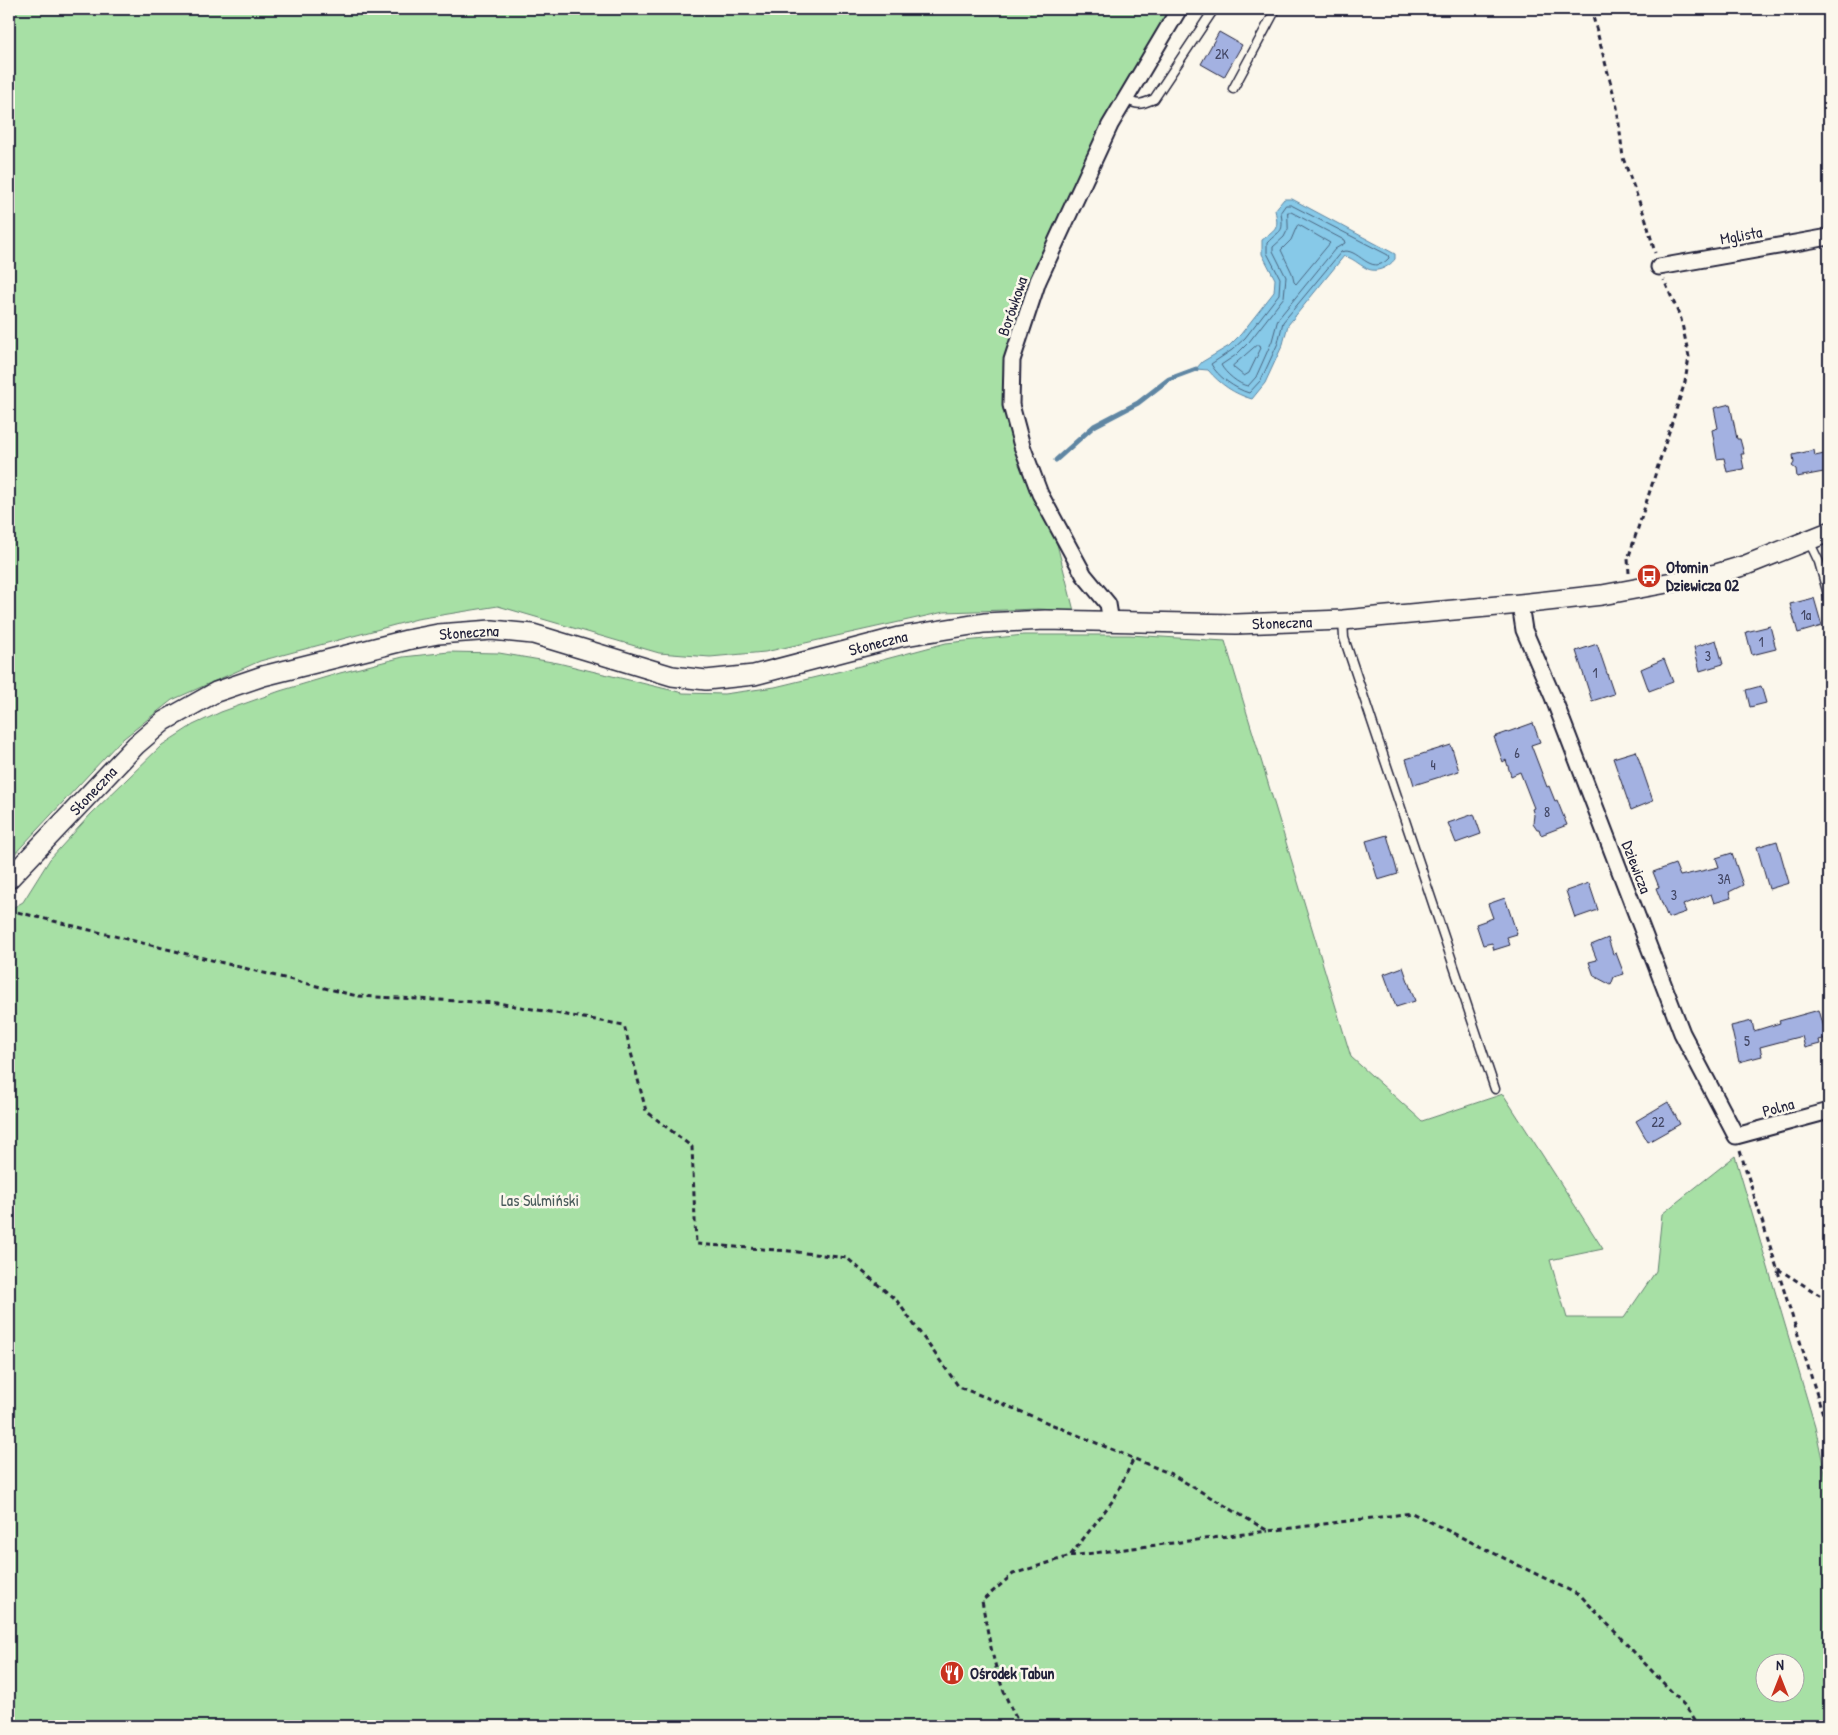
<svg xmlns="http://www.w3.org/2000/svg" width="1838" height="1735" font-family="'Patrick Hand',sans-serif">
<style>
.green{fill:#a7e0a5;stroke:#648170;fill-rule:evenodd}
.water{fill:#87c9e8;stroke:#5f86a3}
.lines{fill:none;stroke-linecap:round;stroke-linejoin:round}
.shore{stroke:#4a6580;stroke-width:1}
.stream{stroke:#5f86a3;stroke-width:5}
.building{fill:#a3b1e1;stroke:#22223b}
.service-casing{stroke:#22223b;stroke-width:11}
.minor-casing{stroke:#22223b;stroke-width:19}
.tertiary-casing{stroke:#22223b;stroke-width:22}
.path{stroke:#22223b;stroke-width:3;stroke-dasharray:5 4;stroke-linecap:butt}
.service{stroke:#fbf7ec;stroke-width:8}
.minor{stroke:#fbf7ec;stroke-width:15}
.tertiary{stroke:#fbf7ec;stroke-width:19}
.labels{text-anchor:middle;stroke-width:5;stroke-linejoin:round;paint-order:stroke}
.number-label{font-size:14px;fill:#424664}
.street-label{font-size:16px;fill:#22223b;stroke:#fbf7ec}
.poi-label{font-size:16px;font-weight:bold;fill:#22223b;stroke:#fbf7ec;text-anchor:start}
.park-label{font-size:16px;fill:#4a5b5b;stroke:#fbf7ec}
</style>
<rect width="100%" height="100%" fill="#fbf7ec"/>
<filter id="ink" filterUnits="userSpaceOnUse"><feTurbulence type="fractalNoise" baseFrequency=".02" numOctaves="2"/><feDisplacementMap in="SourceGraphic" scale="10" xChannelSelector="R" yChannelSelector="G"/><feConvolveMatrix kernelMatrix="1 2 1 2 8 2 1 2 1" color-interpolation-filters="sRGB"/></filter>
<g filter="url(#ink)">
<g class="green">
<polygon points="9,9 1173,9 1059,223 1005,410 1057,544 1074,611 1038,609 944,612 765,652 710,657 659,653 498,606 417,619 260,661 172,700 119,742 9,860"/>
<path d="M1024,635H1130L1225,641L1351,1057L1422,1121L1503,1094L1603,1249L1550,1260L1567,1318H1624L1656,1271L1662,1214L1735,1156L1815,1426L1829,1492V1726H9V1230L13,1226L9,1219V910L23,902L50,859L91,814L162,745L193,725L221,712L280,691L340,673L403,657L449,652L499,653L558,663L683,693L724,694L775,687L841,671L946,643ZM1766,1662H1796V1692H1766Z"/>
</g>
<path class="water" d="M1284,199H1292L1395,254V259C1389,267 1376,274 1366,268C1358,264 1353,258 1344,256L1288,325L1283,344L1265,383L1252,399C1234,394 1220,384 1208,370L1196,369L1202,362L1229,346L1241,334L1274,292L1275,279L1262,254V240C1277,229 1279,229 1275,210Z"/>
<g class="lines">
<g class="shore">
<path d="M1286,205H1291L1388,255L1389,258C1370,279 1358,245 1341,252L1283,322L1278,343L1261,380L1249,393C1235,389 1217,376 1211,364L1232,350L1245,338L1279,294L1280,278L1267,253V243C1281,228 1284,235 1281,212Z"/>
<path d="M1288,212H1291L1344,240L1345,243L1335,249L1278,319L1272,341L1256,377L1248,386C1239,385 1225,373 1221,365L1236,355L1249,342L1284,297L1286,277L1273,251V247L1284,237L1288,229Z"/>
<polygon points="1299,225 1330,243 1296,284 1294,282 1292,273 1281,250 1291,240 1297,226"/>
<polygon points="1257,345 1260,345 1261,348 1249,373 1244,376 1234,368 1233,366"/>
</g>
<polyline class="stream" points="1056,460 1094,426 1138,403 1169,379 1196,369"/>
</g>
<g class="building">
<polygon points="1219,32 1242,45 1224,77 1201,64"/>
<polygon points="1730,404 1737,439 1740,439 1744,454 1741,454 1744,469 1727,472 1724,458 1717,459 1712,430 1718,428 1714,408"/>
<polygon points="1814,450 1815,456 1829,453 1829,471 1797,477 1796,469 1792,466 1794,463 1793,455"/>
<polygon points="1814,598 1822,626 1798,633 1790,604"/>
<polygon points="1770,626 1776,649 1752,655 1746,632"/>
<polygon points="1716,640 1723,664 1700,671 1694,647"/>
<polygon points="1597,644 1614,694 1592,701 1576,651"/>
<polygon points="1664,659 1673,682 1649,691 1641,669"/>
<polygon points="1761,686 1766,703 1750,707 1746,690"/>
<polygon points="1533,723 1540,742 1531,745 1547,787 1549,786 1555,801 1557,800 1567,825 1541,835 1539,829 1537,829 1533,823 1534,815 1532,809 1534,808 1520,772 1511,776 1506,760 1503,762 1494,737"/>
<polygon points="1451,745 1459,771 1414,785 1406,759"/>
<polygon points="1636,751 1653,801 1631,810 1613,758"/>
<polygon points="1474,814 1481,834 1456,843 1448,823"/>
<polygon points="1387,835 1398,874 1378,880 1366,841"/>
<polygon points="1777,841 1789,883 1769,889 1757,847"/>
<polygon points="1732,853 1743,885 1729,892 1731,898 1714,903 1711,894 1683,905 1686,912 1668,918 1656,888 1659,887 1653,872 1675,864 1680,876 1719,867 1716,858"/>
<polygon points="1589,883 1598,910 1575,918 1566,891"/>
<polygon points="1505,898 1517,934 1507,937 1510,945 1494,950 1492,943 1483,945 1476,924 1493,918 1488,904"/>
<polygon points="1608,938 1613,954 1616,953 1624,974 1614,977 1611,985 1594,976 1589,962 1597,960 1591,945"/>
<polygon points="1403,967 1415,1001 1396,1007 1384,974"/>
<polygon points="1819,1010 1827,1038 1819,1040 1820,1044 1805,1048 1802,1036 1760,1047 1762,1056 1739,1062 1731,1026 1752,1021 1754,1031 1780,1023 1779,1021"/>
<polygon points="1668,1102 1680,1124 1648,1142 1636,1121"/>
</g>
<g class="lines">
<g class="service-casing">
<g id="service">
<polyline points="1233,89 1276,9"/>
<path d="M1126,98C1137,107 1142,104 1154,99L1214,9"/>
<polyline points="1809,541 1819,562 1829,598"/>
<polyline points="1343,620 1344,638 1495,1089"/>
</g>
</g>
<g class="minor-casing">
<g id="minor">
<polyline points="1659,267 1829,237"/>
<polyline points="1520,604 1524,630 1553,697 1682,1033 1736,1136 1829,1111"/>
<polyline points="1111,622 1108,604 1084,575 1040,494 1022,446 1011,405 1012,360 1038,281 1110,125 1179,9"/>
</g>
</g>
<g class="tertiary-casing">
<g id="tertiary">
<path id="s1" d="M9,879L136,745L164,721L216,692L263,676L407,640L438,634L492,630L533,634L672,676L706,680L754,675L899,637L984,623L1045,620L1236,624L1343,620L1520,604L1602,595L1716,574L1746,565L1829,532"/>
</g>
</g>
<g class="path">
<polyline points="1591,9 1617,107 1623,158 1646,220 1655,253"/>
<polyline points="1629,573 1628,559 1685,382 1689,357 1681,319 1664,280"/>
<polyline points="9,910 357,996 498,1003 624,1025 646,1111 692,1147 696,1244 789,1251 847,1258 897,1301 959,1387 998,1402 1171,1474 1268,1531 1412,1513 1581,1596 1686,1707 1698,1726"/>
<polyline points="1740,1151 1829,1433"/>
<polyline points="1778,1269 1829,1301"/>
<polyline points="1070,1556 1268,1531"/>
<path d="M1021,1726C997,1688 990,1645 982,1601L1013,1574L1070,1556L1114,1499L1134,1458"/>
</g>
<use href="#service" class="service"/>
<use href="#minor" class="minor"/>
<use href="#tertiary" class="tertiary"/>
</g>
</g>
<defs>
<g id="bus-disc" transform="scale(1.25)"><circle r="9.5" fill="#c8321e" stroke="#fbf7ec"/><path d="M-5-6H5V4H4V6H2V4H-2V6H-4V4H-5ZM-3.5-4V0h7V-4ZM-3.5 1.2v1.5H-2V1.2ZM2 1.2v1.5H3.5V1.2Z" fill="#fff"/></g>
<g id="restaurant-disc" transform="scale(1.25)"><circle r="9.5" fill="#c8321e" stroke="#fbf7ec"/><path d="M-5-6h1v4h1v-4h1v4h1v-4h1v5L-1.5 .5V6h-2V.5L-5-1ZM5-6V6H3V1.5H1.5Q1.5-4 5-6Z" fill="#fff"/></g>
</defs>
<g fill-rule="evenodd">
<use href="#bus-disc" x="1649" y="576"/>
<use href="#restaurant-disc" x="952" y="1673"/>
</g>
<g class="labels">
<g class="number-label">
<text x="1222" y="59">2K</text>
<text x="1806" y="620">1a</text>
<text x="1761" y="647">1</text>
<text x="1708" y="661">3</text>
<text x="1595" y="678">1</text>
<text x="1517" y="758">6</text>
<text x="1433" y="770">4</text>
<text x="1547" y="817">8</text>
<text x="1724" y="884">3A</text>
<text x="1674" y="900">3</text>
<text x="1747" y="1046">5</text>
<text x="1658" y="1127">22</text>
</g>
<g class="street-label">
<text transform="translate(1741 235) rotate(-10)" y="6">Mglista</text>
<text transform="translate(1012 306) rotate(-71)" y="6">Borówkowa</text>
<text dy="6" stroke="none"><textPath href="#s1" startOffset="1368">Słoneczna</textPath></text>
<text dy="6" stroke="none"><textPath href="#s1" startOffset="542">Słoneczna</textPath></text>
<text dy="6" stroke="none"><textPath href="#s1" startOffset="962">Słoneczna</textPath></text>
<text dy="6" stroke="none"><textPath href="#s1" startOffset="122">Słoneczna</textPath></text>
<text transform="translate(1637 867) rotate(69)" y="6">Dziewicza</text>
<text transform="translate(1778 1107) rotate(-15)" y="6">Polna</text>
</g>
<g class="poi-label">
<text x="1666" y="573">Otomin<tspan x="1666" dy="18">Dziewicza 02</tspan></text>
<text x="970" y="1679">Ośrodek Tabun</text>
</g>
<g class="park-label">
<text x="540" y="1206">Las Sulmiński</text>
</g>
</g>
<rect width="1838" height="1735" fill="none" stroke="#fbf7ec" stroke-width="30"/>
<rect x="15" y="15" width="1808" height="1705" fill="none" stroke="#22223b" stroke-width="2" filter="url(#ink)"/>
<g transform="translate(1780 1678)"><circle r="24" fill="#fbf7ec" stroke="#a4a2a5"/>
<path d="M0-4L9 19L0 12L-9 19Z" fill="#c8321e"/>
<text y="-8" font-size="14" font-weight="bold" text-anchor="middle" fill="#22223b">N</text>
</g>
</svg>
